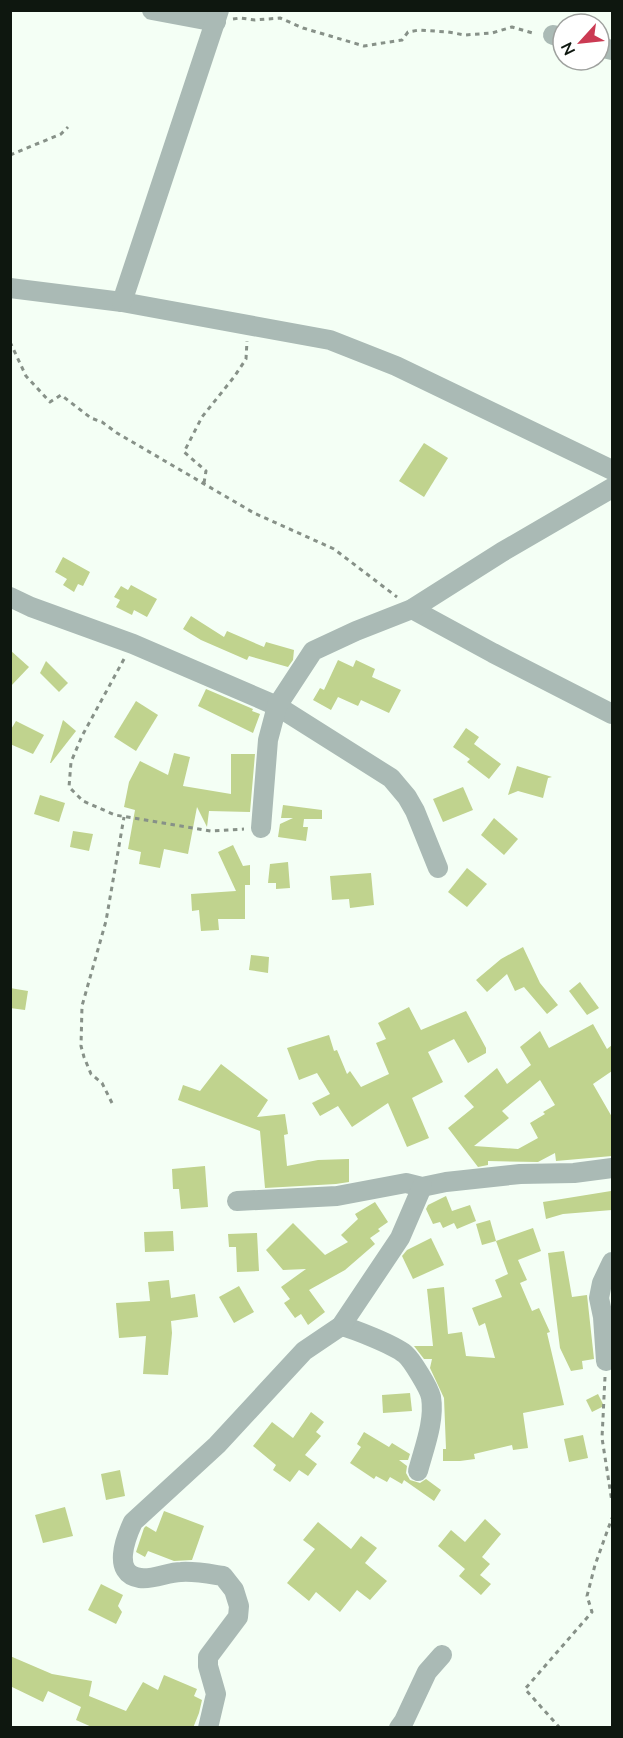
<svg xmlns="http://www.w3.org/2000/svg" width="623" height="1738" font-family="'Nunito Sans',sans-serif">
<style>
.building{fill:#c0d38e;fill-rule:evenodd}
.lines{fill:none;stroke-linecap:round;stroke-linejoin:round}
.path{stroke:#879188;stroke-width:3;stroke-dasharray:4.5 4.5;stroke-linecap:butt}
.minor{stroke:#aabab5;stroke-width:20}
</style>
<rect width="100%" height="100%" fill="#f4fff5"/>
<g class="building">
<polygon points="424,443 448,458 424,497 399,481"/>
<polygon points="63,557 90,572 83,586 78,584 74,592 63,585 67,579 55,572"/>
<polygon points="131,585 157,599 147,617 134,610 132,615 116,607 120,600 114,597 121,586 128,590"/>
<polygon points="191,616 224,637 227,631 264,647 266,642 294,650 293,660 288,667 249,656 247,660 201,640 183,629"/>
<polygon points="10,650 29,667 10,687"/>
<polygon points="338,660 353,667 356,660 375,669 372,677 401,690 389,713 361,700 358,706 338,697 331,710 313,700 320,688 324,690"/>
<polygon points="46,661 68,683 59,692 40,673"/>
<polygon points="206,689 253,709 252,711 260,714 253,733 198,706"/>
<polygon points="136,701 158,715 136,751 114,737"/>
<polygon points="63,720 76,731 51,763 50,763"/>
<polygon points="16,721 44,735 33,754 10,744 10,731"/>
<polygon points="466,728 479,737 474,744 501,764 489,779 467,762 470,759 453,747"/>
<polygon points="174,753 190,757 183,786 231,794 231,754 255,754 250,812 209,811 207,827 197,807 188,854 164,849 160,868 139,864 141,852 128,849 135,810 124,807 129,782 140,761 168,775"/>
<polygon points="517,766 552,777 548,778 543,798 518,791 508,795"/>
<polygon points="463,787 473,810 443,822 433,799"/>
<polygon points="40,795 65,803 59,822 34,814"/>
<polygon points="283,805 322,810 322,819 304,819 303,827 308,827 306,841 278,837 280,824 293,818 281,818"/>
<polygon points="494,818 518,839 504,855 481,835"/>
<polygon points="73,831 93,834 89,851 70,847"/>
<polygon points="233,845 243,866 250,865 250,885 245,885 245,919 218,919 219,930 201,931 199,910 192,911 191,894 236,891 218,852"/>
<polygon points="288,862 290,888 276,889 276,883 268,883 270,864"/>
<polygon points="467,868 487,884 467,907 448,892"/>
<polygon points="371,873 374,905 350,908 349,899 332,900 330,876"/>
<polygon points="523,947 540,983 558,1005 547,1014 524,987 515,991 507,974 487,992 476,980 501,959"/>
<polygon points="251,955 269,957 268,973 249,970"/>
<polygon points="580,982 599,1008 587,1015 569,991"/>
<polygon points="10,988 28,991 25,1010 10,1008"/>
<polygon points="409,1007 421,1030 466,1011 486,1048 486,1053 468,1063 454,1039 428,1052 443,1082 412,1098 429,1138 407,1147 388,1103 352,1127 338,1106 320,1116 312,1103 330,1094 317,1073 299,1080 287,1048 329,1035 334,1051 337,1050 347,1074 350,1071 361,1087 389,1074 376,1043 386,1039 378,1023"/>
<path d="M593,1024L607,1049L612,1045V1071L593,1084L612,1117V1156L556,1161L555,1153L538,1162L488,1161V1165L478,1167L448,1128L474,1107L464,1096L497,1068L507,1084L531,1065L520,1047L540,1031L549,1048ZM540,1080L555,1105L543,1112L545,1114L530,1123L538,1138L518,1149L474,1146L509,1118L502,1111Z"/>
<polygon points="221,1064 268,1100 257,1117 285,1114 288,1134 284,1135 287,1166 318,1160 349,1159 349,1182 336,1184 265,1188 260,1131 178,1100 183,1085 200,1091"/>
<polygon points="205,1166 208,1207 181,1209 179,1189 173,1189 172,1169"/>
<polygon points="611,1191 612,1210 563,1214 546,1219 543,1202"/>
<polygon points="446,1196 452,1211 470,1205 476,1221 457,1229 454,1223 443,1228 440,1222 433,1224 426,1209 428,1205"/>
<polygon points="375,1202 388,1222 378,1229 380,1231 370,1238 375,1244 345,1270 309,1290 325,1312 308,1325 301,1314 295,1318 284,1303 290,1299 281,1287 306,1269 283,1270 266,1250 293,1223 325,1255 348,1242 341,1235 358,1219 355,1214"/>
<polygon points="490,1220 496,1241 482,1245 476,1224"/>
<polygon points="533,1228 541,1251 518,1260 527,1280 520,1283 532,1311 539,1308 550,1332 547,1333 564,1405 523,1413 528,1448 513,1450 512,1445 474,1454 475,1459 460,1461 443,1461 443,1449 446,1449 444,1398 430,1368 432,1359 424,1359 414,1346 433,1346 427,1289 444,1287 448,1334 462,1332 466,1356 495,1358 485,1323 479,1326 472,1308 502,1297 495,1280 508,1274 496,1241"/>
<polygon points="173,1231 174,1251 145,1252 144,1232"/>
<polygon points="257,1233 259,1271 237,1272 236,1247 229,1247 228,1234"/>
<polygon points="431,1238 444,1265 413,1279 402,1256 407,1250"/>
<polygon points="564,1251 572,1297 587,1295 594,1359 582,1361 583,1369 571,1371 560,1348 548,1253"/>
<polygon points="169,1280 171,1298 195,1294 198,1317 171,1321 172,1333 168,1375 143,1374 146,1336 119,1338 116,1303 150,1301 148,1282"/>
<polygon points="239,1286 254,1312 234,1323 219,1297"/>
<polygon points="410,1393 412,1411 383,1413 382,1395"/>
<polygon points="598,1394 604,1406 592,1412 586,1400"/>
<polygon points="311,1412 324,1422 316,1432 321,1436 305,1455 317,1464 308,1476 299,1470 290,1482 273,1470 276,1465 253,1446 272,1422 293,1438"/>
<polygon points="364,1432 389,1447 392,1443 410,1454 408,1460 399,1460 407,1466 406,1473 410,1480 420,1483 426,1479 441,1490 434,1501 404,1480 402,1484 390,1477 387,1482 376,1476 374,1479 350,1463 361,1447 357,1444"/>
<polygon points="583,1435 588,1458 569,1462 564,1439"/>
<polygon points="120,1470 125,1496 106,1500 101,1474"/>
<polygon points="65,1507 73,1536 43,1543 35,1515"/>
<polygon points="164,1511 204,1526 192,1560 174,1561 148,1551 145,1557 136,1552 144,1528 146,1526 156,1532"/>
<polygon points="485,1519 501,1534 482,1557 490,1564 480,1575 491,1584 481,1595 459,1576 465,1569 438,1546 451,1530 465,1542"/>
<polygon points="318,1522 351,1549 361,1536 377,1548 365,1563 387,1581 370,1600 357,1590 340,1612 316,1592 309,1601 287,1583 315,1549 303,1540"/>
<polygon points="101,1584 123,1595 118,1606 122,1612 116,1624 88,1610"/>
<polygon points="10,1656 52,1674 92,1681 89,1696 126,1711 143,1682 158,1690 164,1675 197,1689 194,1696 202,1700 199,1713 193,1728 94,1728 76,1720 81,1707 48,1691 43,1702 10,1686"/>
</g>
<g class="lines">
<g class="path">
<polyline points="233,19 240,18 255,20 280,18 303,28 364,46 402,40 408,32 419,30 448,32 465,35 492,33 512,27 536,34"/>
<polyline points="10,155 61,134 68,127"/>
<polyline points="10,342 26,376 50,402 61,395 91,418 102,422 117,433 254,513 334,549 397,597"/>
<polyline points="204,483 206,471 184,452 202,417 234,377 246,359 247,341"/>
<polyline points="124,659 82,736 71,762 69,787 83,801 115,815 211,831 244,829"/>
<polyline points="112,1103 102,1083 91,1074 84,1057 81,1046 82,1006 106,921 124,817"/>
<polyline points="605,1377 602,1438 612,1502"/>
<polyline points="560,1728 525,1689 592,1612 587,1596 595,1565 612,1518"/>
</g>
<g class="minor">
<polyline points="152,10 216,22"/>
<polyline points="553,35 563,37"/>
<polyline points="599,47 612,50"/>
<polyline points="10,288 122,302 330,340 396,366 612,470"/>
<polyline points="122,302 219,10"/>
<polyline points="10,597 31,607 133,644 277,706 391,778 407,797 415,811 438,868"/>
<polyline points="412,609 493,653 612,714"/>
<polyline points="261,828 268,740 277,706 313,651 356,631 412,609 502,552 612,488"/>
<polyline points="237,1201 337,1196 406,1183 422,1187 446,1182 520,1174 574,1173 612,1168"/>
<path d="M341,1326C354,1329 394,1345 405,1354C412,1360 429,1388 431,1397C435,1421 424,1448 418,1471"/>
<polyline points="606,1361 603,1317 599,1298 602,1283 612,1262"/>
<path d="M208,1728L216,1694L208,1666V1657L238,1617L239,1606L234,1590L223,1576C210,1574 195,1571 181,1572C168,1572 153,1580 140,1578C111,1574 126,1537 133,1522L217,1445L304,1351L341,1326L400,1238L422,1187"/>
<polyline points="399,1728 404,1721 427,1672 442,1655"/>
</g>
</g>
<rect width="623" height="1738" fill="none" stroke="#0e170f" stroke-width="24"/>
<g transform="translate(581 42) rotate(243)"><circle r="28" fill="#ffffff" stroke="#9fa29f" stroke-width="1.5"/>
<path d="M0-4.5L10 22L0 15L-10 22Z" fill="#cb3a53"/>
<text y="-9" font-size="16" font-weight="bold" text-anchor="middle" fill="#0e170f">N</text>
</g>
</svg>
